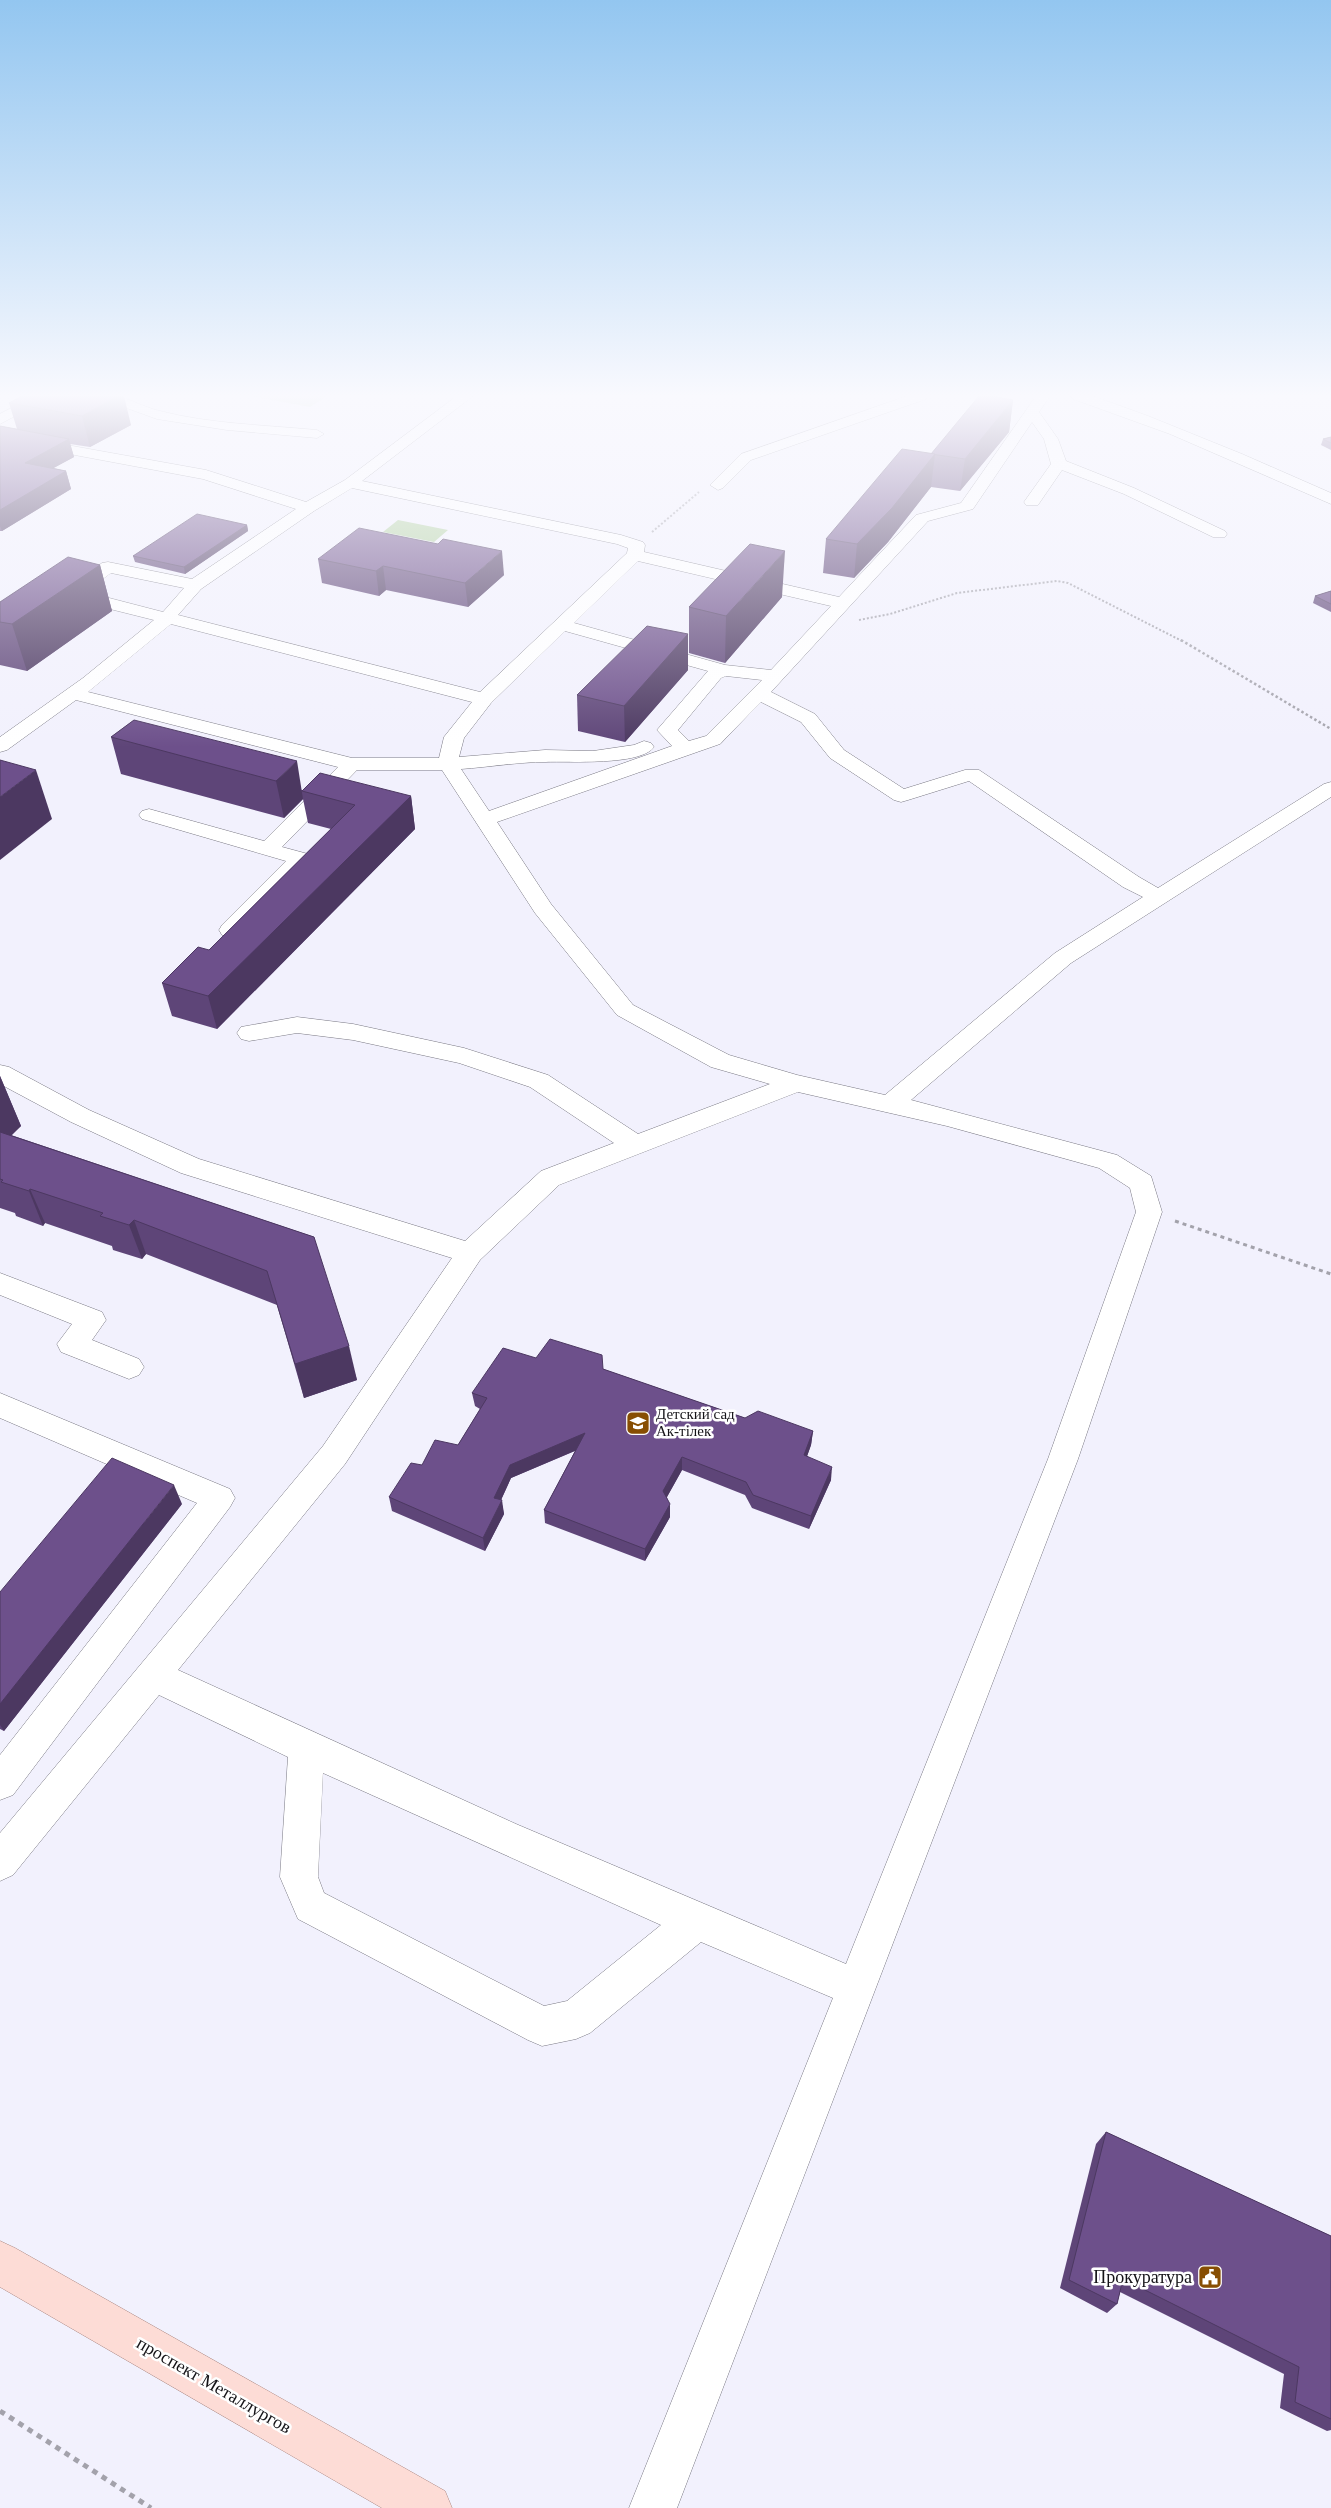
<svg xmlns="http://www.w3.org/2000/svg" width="1331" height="2508" font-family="Georgia,serif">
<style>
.green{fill:#aece9d}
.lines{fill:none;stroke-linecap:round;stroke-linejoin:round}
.minor-casing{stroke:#797883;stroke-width:1}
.major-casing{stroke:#ab8781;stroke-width:1}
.path-far3{stroke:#a3a2ab;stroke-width:2;stroke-dasharray:2 2;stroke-linecap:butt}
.path-far2{stroke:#a3a2ab;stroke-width:2.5;stroke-dasharray:2.5 2.5;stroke-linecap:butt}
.path-far1{stroke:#a3a2ab;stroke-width:3;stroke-dasharray:4 4;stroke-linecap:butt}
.path{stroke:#a3a2ab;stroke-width:5;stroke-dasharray:5.5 5.5;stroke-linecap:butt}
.minor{fill:#fff;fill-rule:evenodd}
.major{fill:#fddcd6;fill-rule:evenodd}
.wall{fill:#5e4578}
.shaded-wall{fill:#4c3861}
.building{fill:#6d508b;stroke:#4c3861}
.labels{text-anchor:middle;stroke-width:5;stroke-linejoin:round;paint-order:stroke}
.poi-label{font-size:15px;fill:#141317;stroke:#fff;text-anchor:start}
.near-poi-label{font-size:18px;fill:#141317;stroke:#fff;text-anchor:end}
.near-street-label{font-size:18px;fill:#141317;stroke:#fff}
</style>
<rect width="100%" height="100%" fill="#f2f1fd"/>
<g class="green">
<polygon points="250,396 327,396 310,407"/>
<polygon points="398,520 448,530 434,542 383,532"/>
</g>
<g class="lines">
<g class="minor-casing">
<g id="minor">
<polygon points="35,396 53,396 0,424 0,414"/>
<path d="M106,396C128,396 139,406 160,411C210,424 265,425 317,430L324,434L317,438L227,430L157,419L107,401Z"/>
<path d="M457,396H473L362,481L621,535L643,542L645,545L644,552L839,597L916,515L961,503L1036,396H1050L1039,412L1058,439L1066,461L1134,488L1225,531L1227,534L1225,537H1213L1124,494L1062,470L1038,505H1026L1024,502L1051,464L1044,439L1032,422L973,509L928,521L771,692L815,714L844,750L904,789L965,770H979L1139,877L1158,888L1324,784L1331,782V797L1071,963L911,1100L1117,1155L1151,1176L1162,1212L1078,1459L677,2508H629L833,1998L701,1942L590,2033L576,2039L542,2046L528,2040L298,1919L280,1877L288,1757L159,1695L13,1875L0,1881V1833L323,1446L452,1258L181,1173L71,1122L0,1084V1065L9,1067L89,1110L199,1159L465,1241L541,1171L614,1143L530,1087L459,1063L353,1040L297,1033L249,1041L241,1039L237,1033L241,1027L297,1017L353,1024L464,1048L548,1075L638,1134L770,1084L711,1067L617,1015L535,913L442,770H357L282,847L308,854L311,859L308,864L238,935L230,937L222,935L219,930L222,925L286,861L142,819L139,815L142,811L149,809L264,841L338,767L76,700L7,750L0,752V737L83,678L154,620L66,598L63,594L66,590L102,563L108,562L192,579L296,509L203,479L0,441V433L206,470L306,502L345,480ZM352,488L617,544L628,548L627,553L480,692L178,615L201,589L314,511ZM638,561L831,606L771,670L725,665L574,623ZM111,573L184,588L163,612L86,592ZM171,624L472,702L444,737L439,758H352L88,692ZM565,631L708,671L657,730L672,746L489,811L461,769C489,767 518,762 546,762C568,761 641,766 654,747L651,743L644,741L634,745L593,751L545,750L459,757L464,738L491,703ZM726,676L762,680L706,736L689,741L678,730L721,678ZM761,702L801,722L830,758L894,800L901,802L908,800L969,781L1123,887L1143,897L1055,953L885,1095L797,1075L729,1055L633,1005L551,904L497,822L720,744ZM798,1092L947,1126L1099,1168L1130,1188L1136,1212L1048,1459L846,1964L516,1824L178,1670L345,1464L480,1260L559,1185ZM323,1773L661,1925L567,2001L544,2006L324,1893L318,1877Z"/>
<polygon points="907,396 928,396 926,399 751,460 723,488 718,490 710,485 741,454"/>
<polygon points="1071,396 1093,396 1148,416 1242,454 1331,493 1331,504 1170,434 1073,399"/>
<polygon points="0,1273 102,1312 106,1320 92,1340 139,1359 144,1367 139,1375 129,1379 61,1352 57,1344 72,1324 0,1295"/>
<polygon points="0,1393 230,1489 235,1498 230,1507 13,1795 0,1800 0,1755 197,1503 0,1418"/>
</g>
</g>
<g class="major-casing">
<polygon id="major" points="0,2241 15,2248 445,2491 452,2508 382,2508 0,2287"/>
</g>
<g class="path-far3">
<polyline points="652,532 699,492"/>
<polyline points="859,620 890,614 957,593 1057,581 1068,583 1184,642"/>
</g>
<polyline class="path-far2" points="1181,640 1331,729"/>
<polyline class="path-far1" points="1175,1221 1331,1274"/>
<polyline class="path" points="0,2411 151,2508"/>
<use href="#minor" class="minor"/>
<use href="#major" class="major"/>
</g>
<g class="wall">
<polygon points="22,396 131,425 90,447 70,444 74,457 53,468 66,471 71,489 2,531 0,531 0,426 17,429 9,403"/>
<polygon points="1013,400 1009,432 960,491 931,487 888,542 854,578 823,573 826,539 931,454"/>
<polygon points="1331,437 1331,450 1321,445 1323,439"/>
<polygon points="247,525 248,531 185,574 135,562 133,556"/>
<polygon points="318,559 504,575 468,607 386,590 379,596 322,583"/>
<polygon points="100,565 112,611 27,671 0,665 0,602"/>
<polygon points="1331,591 1331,612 1313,603 1315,596"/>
<polygon points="782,597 725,663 689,653 689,607"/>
<polygon points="688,634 688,670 625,742 578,731 577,695"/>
<polygon points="134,720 302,790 411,796 415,829 217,1029 172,1016 162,983 209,950 331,829 308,823 303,799 284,818 121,774 111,737"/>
<polygon points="0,1076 21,1126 11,1135 314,1237 357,1380 304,1398 277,1305 146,1254 142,1259 113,1250 112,1246 45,1223 43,1226 16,1216 15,1213 0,1208"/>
<polygon points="536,1358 603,1369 745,1418 813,1431 811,1445 807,1456 831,1480 809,1529 752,1508 745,1495 682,1470 667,1497 670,1517 645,1561 545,1523 544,1510 575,1451 511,1478 501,1500 504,1514 485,1551 392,1511 389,1497 422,1465 458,1445 480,1409 475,1406 472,1393"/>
<polygon points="182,1504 4,1731 0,1729 0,1592"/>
<polygon points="1106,2132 1331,2236 1331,2430 1327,2431 1280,2408 1284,2374 1120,2292 1117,2304 1107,2313 1060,2288 1096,2144"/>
</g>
<g class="shaded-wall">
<polygon points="118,396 124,396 131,425 90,447 82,416"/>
<polygon points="1013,400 1009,432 960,491 965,459"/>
<polygon points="69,439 74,457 30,481 25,463"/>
<polygon points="935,454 931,487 888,542 854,578 857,544"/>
<polygon points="66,471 71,489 2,531 0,526 0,510"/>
<polygon points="247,525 248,531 185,574 184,567"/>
<polygon points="502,551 504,575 468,607 465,583"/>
<polygon points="785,551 782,597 725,663 726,616"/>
<polygon points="100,565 112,611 27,671 12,624"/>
<polygon points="383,566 386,590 379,596 376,571"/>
<polygon points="688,634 688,670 625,742 624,706"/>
<polygon points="297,761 303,799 284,818 276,781"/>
<polygon points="36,770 52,819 0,860 0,797"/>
<polygon points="411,796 415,829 217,1029 208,996"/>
<polygon points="0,1076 21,1126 0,1147"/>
<polygon points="30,1189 45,1223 43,1226 29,1191"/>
<polygon points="134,1220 146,1254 142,1259 129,1225"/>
<polygon points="349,1346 357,1380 304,1398 295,1364"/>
<polygon points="813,1431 811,1445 803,1468 804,1455"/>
<polygon points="585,1433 586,1446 511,1478 496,1511 494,1498 510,1465"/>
<polygon points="682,1457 682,1470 663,1504 663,1491"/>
<polygon points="832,1467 831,1480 809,1529 811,1516"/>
<polygon points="174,1485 182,1504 4,1731 0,1725 0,1704"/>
<polygon points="502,1500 504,1514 485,1551 483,1538"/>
<polygon points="670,1504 670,1517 645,1561 645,1549"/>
</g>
<g class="building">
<polygon points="22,396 118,396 82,416 9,403"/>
<polygon points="979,396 992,396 1013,400 965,459 931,454"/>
<polygon points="0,426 69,439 25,463 66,471 0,510"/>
<polygon points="1331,437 1331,443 1323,439"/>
<polygon points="902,449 935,454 892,508 857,544 826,539"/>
<polygon points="197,514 247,525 184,567 133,556"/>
<polygon points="359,528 438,544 443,539 502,551 465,583 383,566 376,571 318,559"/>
<polygon points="750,544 785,551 726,616 689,607"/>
<polygon points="68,557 100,565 12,624 0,622 0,602"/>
<polygon points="1331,591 1331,604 1315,596"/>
<polygon points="647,626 688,634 624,706 577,695"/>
<polygon points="134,720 297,761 276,781 111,737"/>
<polygon points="0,760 36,770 0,797"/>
<polygon points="320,773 411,796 208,996 162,983 198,947 209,950 355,805 302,791"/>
<polygon points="0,1132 314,1237 349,1346 295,1364 267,1271 134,1220 129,1225 100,1216 103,1213 30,1189 29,1191 1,1182 3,1180 0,1179"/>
<polygon points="550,1339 602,1355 603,1369 745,1418 758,1411 813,1431 804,1455 832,1467 811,1516 753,1495 746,1482 682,1457 663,1491 670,1504 645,1549 544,1510 585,1433 510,1465 494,1498 502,1500 483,1538 389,1497 411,1463 422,1465 435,1440 458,1445 487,1398 472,1393 503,1348 536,1358"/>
<polygon points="112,1458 174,1485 0,1704 0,1592"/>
<polygon points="1106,2132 1331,2236 1331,2419 1295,2402 1299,2367 1123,2279 1117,2304 1069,2280"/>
</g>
<linearGradient id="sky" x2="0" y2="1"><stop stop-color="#93c6f0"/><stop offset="0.53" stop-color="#f9f9fe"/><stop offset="1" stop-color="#f9f9fe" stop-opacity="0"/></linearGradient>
<rect width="1331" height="747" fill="url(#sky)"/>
<defs>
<g id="school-square" transform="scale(1.25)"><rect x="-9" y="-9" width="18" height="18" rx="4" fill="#874e03" stroke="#fff"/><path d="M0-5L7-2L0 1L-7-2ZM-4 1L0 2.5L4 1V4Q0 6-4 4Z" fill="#fff"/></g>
<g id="civic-square" transform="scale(1.25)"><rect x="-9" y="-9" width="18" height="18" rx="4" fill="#874e03" stroke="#fff"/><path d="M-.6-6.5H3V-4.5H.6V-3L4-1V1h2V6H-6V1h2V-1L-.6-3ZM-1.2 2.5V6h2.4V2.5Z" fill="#fff"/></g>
</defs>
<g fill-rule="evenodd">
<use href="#school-square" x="638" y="1423"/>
<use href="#civic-square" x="1210" y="2277"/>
</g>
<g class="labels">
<g class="poi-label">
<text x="656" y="1419">Детский сад<tspan x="656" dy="17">Ак-тiлек</tspan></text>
</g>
<g class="near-poi-label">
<text x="1192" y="2283">Прокуратура</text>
</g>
<g class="near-street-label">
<text transform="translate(214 2385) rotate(30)" y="6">проспект Металлургов</text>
</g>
</g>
</svg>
